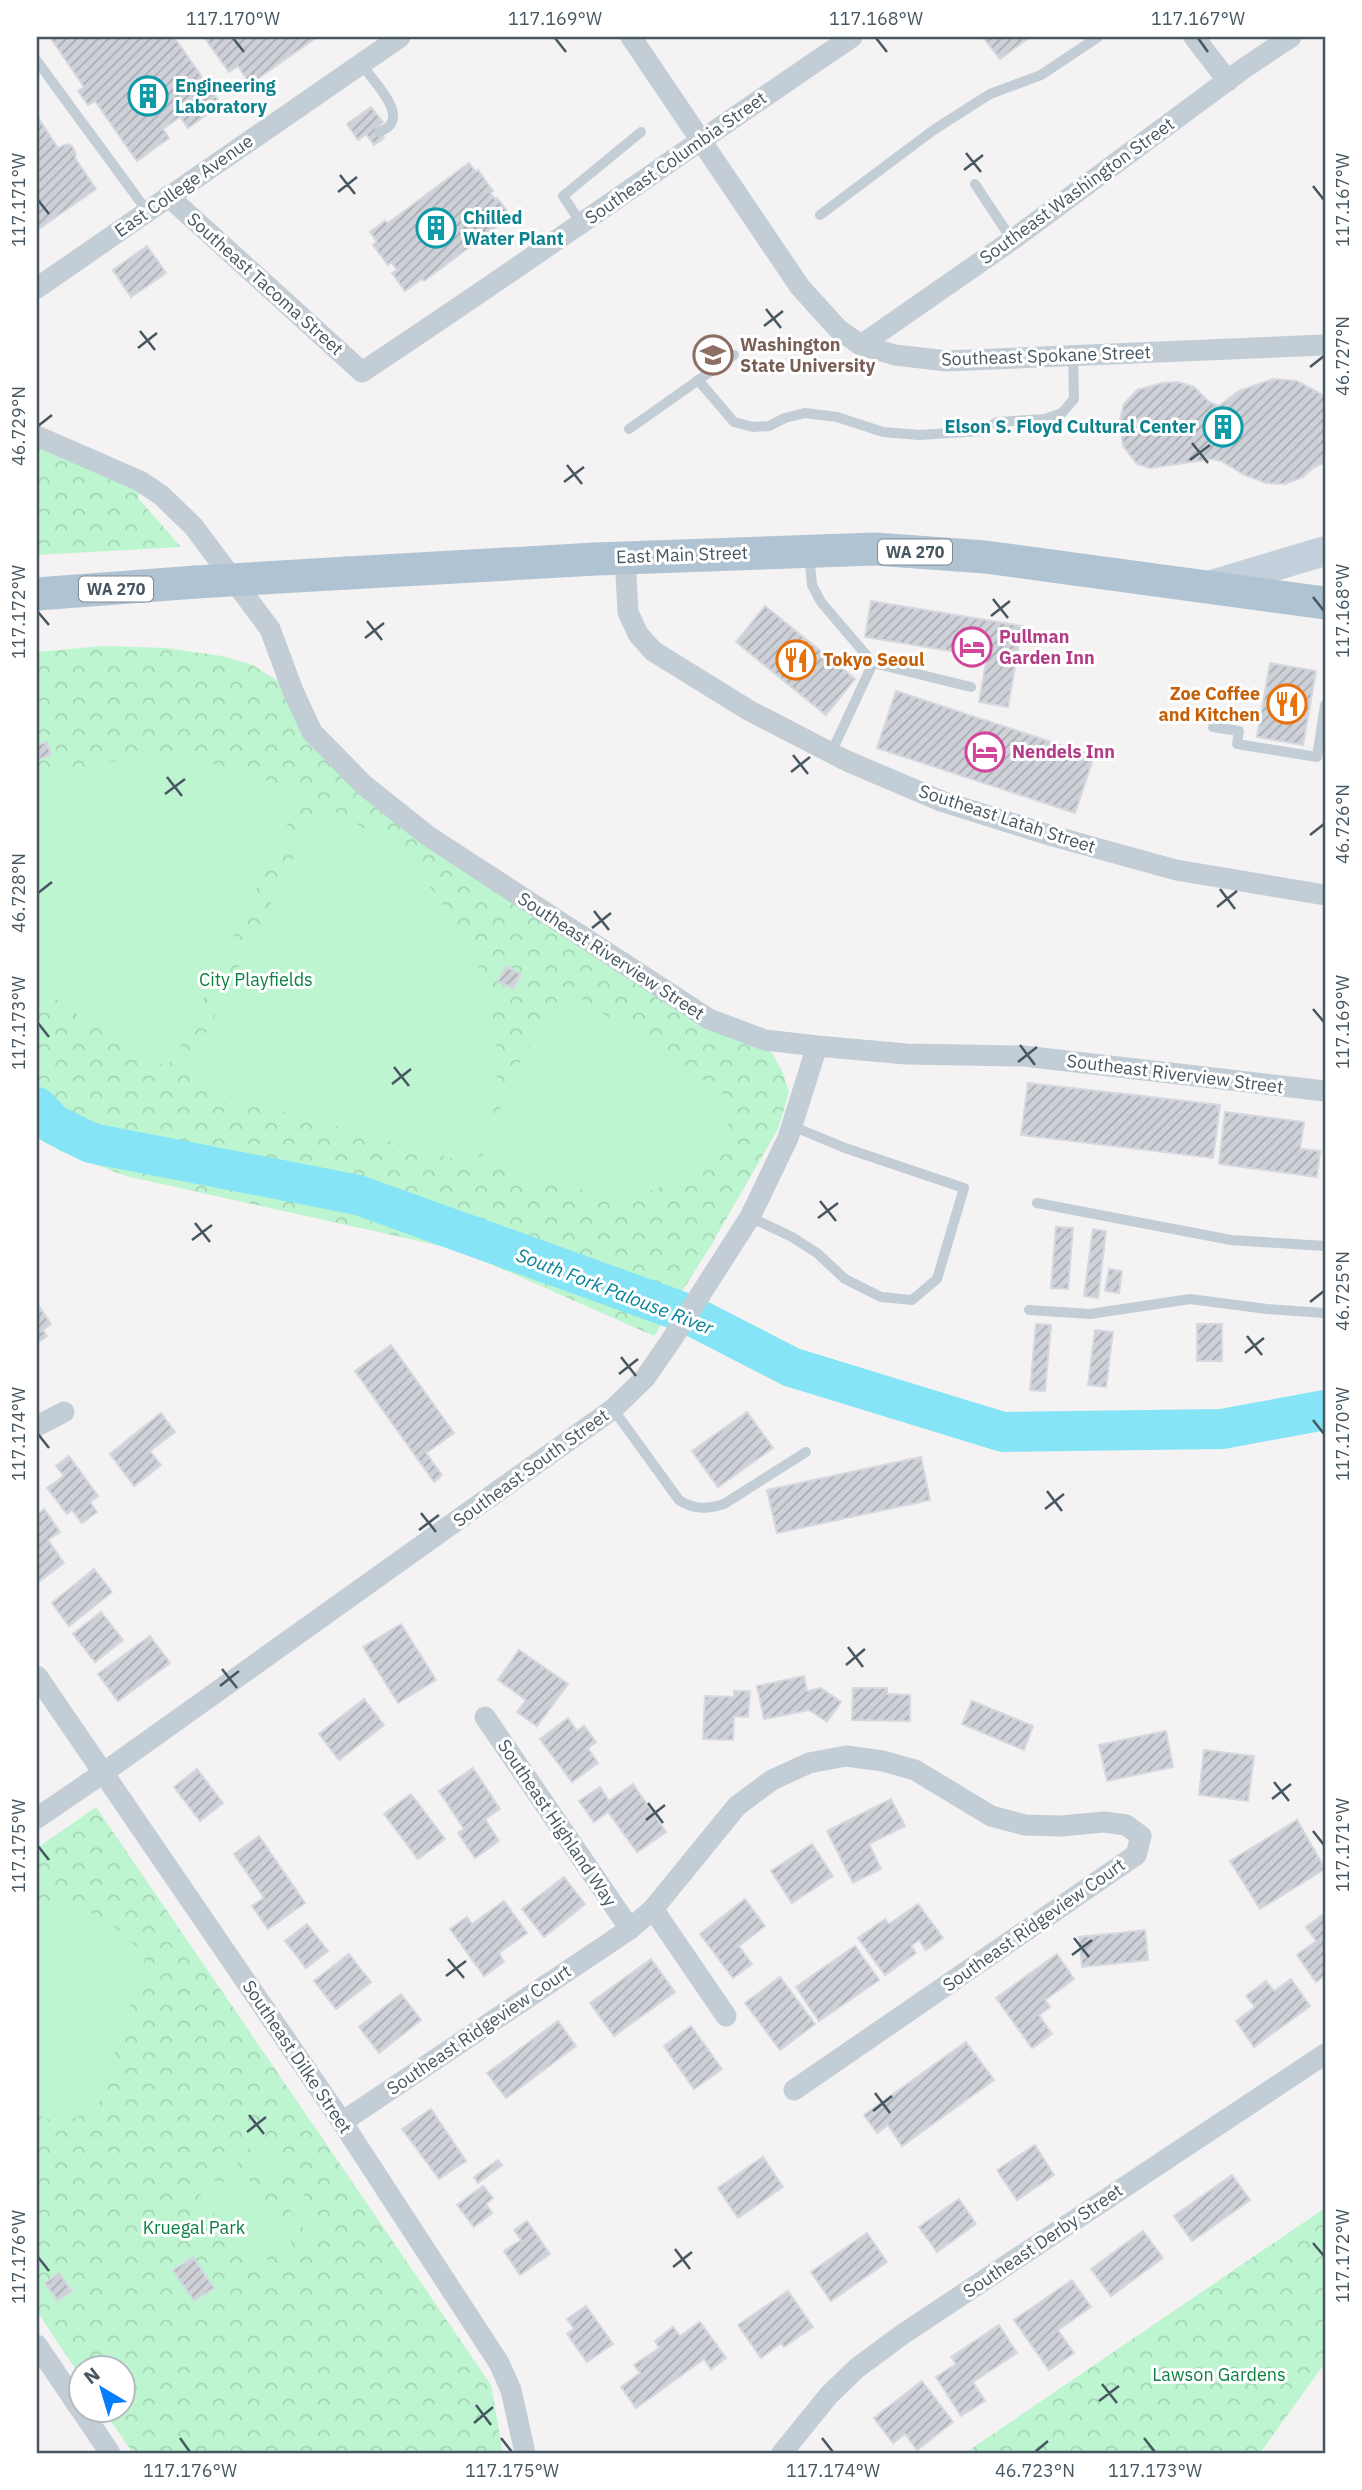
<svg xmlns="http://www.w3.org/2000/svg" width="1362" height="2490" font-family="'IBM Plex Sans',sans-serif">
<style>
.park{fill:url(#park-crowns)}
.pitch{fill:#bdf5d0}
.lines{fill:none;stroke-linecap:round;stroke-linejoin:round}
.river{stroke:#85e5f7;stroke-width:40}
.building{fill:url(#building-hatch);stroke:#d5d8de;stroke-width:2}
.lane{stroke:#c2cdd5;stroke-width:10}
.street{stroke:#c2cdd5;stroke-width:21}
.secondary{stroke:#c3d0dc;stroke-width:30}
.primary{stroke:#afc3d3;stroke-width:33}
.primary-bridge{stroke:#afc3d3;stroke-width:33}
.ticks{fill:none;stroke:#475762;stroke-width:2.5}
.labels{text-anchor:middle;stroke-width:6;stroke-linejoin:round;paint-order:stroke}
.shield{fill:#fff;stroke:#7e8991;stroke-width:2}
.shield-label{font-size:16px;font-weight:bold;fill:#475762}
.culture-label{font-size:18px;font-weight:bold;fill:#0d838f;stroke:#fff;text-anchor:start}
.street-label{font-size:18px;fill:#475762;stroke:#fff}
.education-label{font-size:18px;font-weight:bold;fill:#785e54;stroke:#fff;text-anchor:start}
.hotel-label{font-size:18px;font-weight:bold;fill:#b23c85;stroke:#fff;text-anchor:start}
.food-label{font-size:18px;font-weight:bold;fill:#c56008;stroke:#fff;text-anchor:start}
.park-label{font-size:18px;fill:#0c8242;stroke:#fff}
.water-label{font-size:19px;font-style:italic;fill:#03829a;stroke:#fff}
.neatline{fill:none;stroke:#475762;stroke-width:2.5}
.ticks-label{font-size:18px;text-anchor:middle;fill:#475762}
</style>
<defs>
<pattern id="park-crowns" width="20" height="18" patternUnits="userSpaceOnUse" patternTransform="scale(1.75)"><rect width="20" height="18" fill="#bdf5d0"/><path d="M2 6a3 3 0 1 1 6 0M12 15a3 3 0 1 1 6 0" fill="none" stroke="#a4d4b5"/></pattern>
<pattern id="building-hatch" width="6" height="6" patternUnits="userSpaceOnUse" patternTransform="scale(1.75)"><rect width="6" height="6" fill="#ced2d8"/><path d="M-1 1l2-2M0 6l6-6M5 7l2-2" fill="none" stroke="#a9adb3"/></pattern>
</defs>
<rect width="100%" height="100%" fill="#f4f2f2"/>
<g class="park">
<polygon points="37,447 141,490 138,498 181,547 37,555"/>
<polygon points="102,646 166,648 222,656 253,665 293,691 364,785 550,916 765,1040 782,1071 789,1092 778,1129 710,1247 654,1336 459,1250 126,1176 59,1151 37,1129 37,652"/>
<polygon points="96,1807 491,2385 503,2453 133,2453 103,2410 122,2410 122,2368 80,2368 80,2376 37,2311 37,1848"/>
<polygon points="1325,2208 1325,2363 1260,2453 965,2453"/>
</g>
<g class="pitch">
<path d="M172,757C223,764 255,773 301,796L173,1062L152,1066L37,986V784C84,764 121,758 172,757Z"/>
<path d="M321,803C351,821 384,838 410,862C418,870 425,882 433,891C487,959 508,1034 492,1120C489,1135 480,1151 475,1165L207,1090L193,1059Z"/>
<polygon points="576,995 735,1102 731,1119 720,1138 702,1158 675,1182 621,1201 481,1162 514,1072 556,1002"/>
<polygon points="68,1902 108,1921 146,1955 98,2106 62,2124 37,2115 37,1904"/>
<polygon points="266,2137 291,2174 274,2185 249,2148"/>
<polygon points="234,2158 259,2195 252,2200 261,2213 268,2208 293,2245 277,2257 269,2246 262,2250 269,2262 253,2273 227,2236 231,2233 223,2221 220,2223 195,2186 211,2175 218,2184 224,2181 217,2170"/>
<polygon points="299,2187 324,2224 308,2235 282,2198"/>
</g>
<g class="lines">
<polyline class="river" points="37,1107 53,1124 91,1143 358,1195 688,1314 791,1367 1003,1432 1222,1429 1325,1410"/>
</g>
<g class="building">
<polygon points="50,37 174,37 221,104 188,128 180,117 163,129 169,138 137,161 95,101 88,105 78,91 84,87"/>
<polygon points="204,37 317,37 250,84 238,66 229,72"/>
<polygon points="983,37 1030,37 1000,59"/>
<polygon points="371,107 383,122 376,128 384,138 374,145 366,134 358,140 347,124"/>
<polygon points="37,116 58,148 67,144 72,146 76,154 75,158 96,189 37,230"/>
<polygon points="469,163 476,172 478,170 493,191 490,193 495,199 497,198 511,216 424,281 422,279 405,291 392,273 397,270 391,262 388,265 373,245 377,242 370,232 385,221 388,223"/>
<polygon points="147,246 166,273 131,297 113,270"/>
<polygon points="1273,379 1297,381 1325,396 1325,462 1313,468 1303,477 1285,484 1266,483 1245,475 1221,461 1212,459 1150,468 1137,464 1123,446 1120,420 1124,404 1137,390 1162,383 1178,382 1194,387 1209,402 1219,406 1239,391"/>
<polygon points="871,601 1022,626 1008,707 979,702 987,657 865,637"/>
<polygon points="765,606 855,679 826,715 736,642"/>
<polygon points="1270,663 1316,671 1303,745 1257,737"/>
<polygon points="896,691 1094,756 1075,813 877,748"/>
<polygon points="47,742 51,755 37,760 37,745"/>
<polygon points="506,966 521,974 513,989 498,981"/>
<polygon points="1028,1083 1220,1105 1213,1158 1021,1135"/>
<polygon points="1225,1112 1304,1122 1300,1149 1320,1151 1317,1177 1219,1164"/>
<polygon points="1056,1227 1073,1228 1068,1289 1051,1288"/>
<polygon points="1093,1229 1106,1231 1098,1298 1084,1296"/>
<polygon points="1109,1269 1122,1271 1119,1293 1105,1291"/>
<polygon points="37,1303 51,1324 43,1330 47,1336 37,1343"/>
<polygon points="1036,1324 1051,1325 1045,1391 1030,1390"/>
<rect x="1197" y="1324" width="25" height="37"/>
<polygon points="1095,1330 1113,1332 1106,1387 1088,1385"/>
<polygon points="391,1345 454,1433 426,1453 442,1475 434,1482 355,1371"/>
<polygon points="747,1412 773,1448 718,1487 692,1451"/>
<polygon points="161,1413 175,1432 150,1451 161,1465 134,1486 110,1454"/>
<polygon points="69,1456 98,1496 90,1502 97,1512 82,1523 72,1510 67,1514 47,1488 64,1476 56,1466"/>
<polygon points="921,1457 930,1500 777,1533 767,1490"/>
<polygon points="44,1509 60,1532 48,1540 64,1563 37,1583 37,1515"/>
<polygon points="94,1569 112,1592 69,1626 52,1603"/>
<polygon points="101,1612 123,1640 95,1662 73,1634"/>
<polygon points="401,1624 436,1680 398,1703 363,1647"/>
<polygon points="150,1636 170,1663 118,1701 98,1674"/>
<polygon points="519,1650 568,1684 537,1726 517,1712 526,1700 498,1680"/>
<polygon points="804,1676 807,1691 821,1688 841,1702 827,1722 809,1710 764,1719 757,1686"/>
<polygon points="853,1688 887,1688 887,1694 910,1695 910,1721 852,1720"/>
<polygon points="734,1691 750,1691 748,1717 734,1716 733,1740 703,1739 705,1696 734,1697"/>
<polygon points="364,1699 384,1725 339,1760 319,1734"/>
<polygon points="972,1701 1033,1726 1024,1750 962,1724"/>
<polygon points="568,1718 577,1731 584,1726 596,1742 588,1748 598,1763 572,1782 540,1739"/>
<polygon points="1166,1731 1173,1767 1107,1781 1099,1745"/>
<polygon points="1204,1750 1254,1756 1248,1801 1199,1795"/>
<polygon points="473,1768 500,1809 485,1819 499,1841 475,1858 458,1833 464,1829 439,1791"/>
<polygon points="197,1769 223,1803 200,1821 174,1787"/>
<polygon points="633,1784 666,1832 637,1852 608,1812 594,1822 579,1801 600,1787 609,1801"/>
<polygon points="411,1794 445,1839 418,1859 384,1814"/>
<polygon points="891,1799 905,1826 869,1844 881,1869 853,1883 827,1831"/>
<polygon points="1297,1820 1325,1869 1260,1909 1230,1861"/>
<polygon points="259,1836 305,1903 268,1929 252,1906 264,1898 234,1854"/>
<polygon points="812,1844 833,1876 792,1903 771,1871"/>
<polygon points="564,1877 585,1904 544,1937 522,1909"/>
<polygon points="745,1899 765,1926 739,1946 752,1964 733,1978 700,1934"/>
<polygon points="504,1901 527,1933 499,1953 504,1962 484,1976 450,1929 467,1917 472,1924"/>
<polygon points="918,1904 943,1938 926,1950 919,1940 911,1946 916,1953 885,1975 858,1938 885,1919 889,1924"/>
<polygon points="1325,1913 1325,1975 1316,1982 1297,1955 1316,1941 1306,1927"/>
<polygon points="307,1924 328,1951 306,1968 285,1941"/>
<polygon points="1145,1930 1148,1960 1082,1967 1079,1937"/>
<polygon points="855,1946 879,1980 819,2021 796,1987"/>
<polygon points="349,1954 371,1982 336,2009 314,1981"/>
<polygon points="1057,1954 1074,1979 1045,2000 1050,2007 1039,2015 1052,2034 1032,2048 996,1998"/>
<polygon points="651,1959 675,1992 614,2036 590,2003"/>
<polygon points="780,1977 815,2024 780,2050 745,2003"/>
<polygon points="1291,1979 1310,2006 1254,2047 1236,2021 1255,2007 1246,1996 1266,1981 1274,1991"/>
<polygon points="401,1994 421,2020 379,2053 359,2027"/>
<polygon points="558,2021 576,2046 506,2098 487,2073"/>
<polygon points="691,2026 722,2069 694,2089 664,2046"/>
<polygon points="966,2042 994,2080 902,2146 888,2125 877,2133 864,2115"/>
<polygon points="431,2109 466,2161 439,2179 402,2129"/>
<polygon points="1035,2145 1054,2175 1017,2200 997,2170"/>
<polygon points="763,2157 783,2187 738,2218 718,2188"/>
<polygon points="498,2160 502,2165 478,2183 474,2177"/>
<polygon points="1232,2175 1250,2200 1192,2241 1174,2216"/>
<polygon points="483,2186 493,2198 486,2204 492,2213 474,2227 457,2205"/>
<polygon points="959,2199 976,2224 937,2252 919,2227"/>
<polygon points="527,2221 550,2254 520,2275 504,2251 521,2240 514,2230"/>
<polygon points="1143,2231 1163,2258 1111,2296 1091,2269"/>
<polygon points="867,2233 887,2262 831,2301 811,2272"/>
<polygon points="193,2257 214,2288 194,2301 173,2270"/>
<polygon points="59,2273 72,2291 58,2301 45,2283"/>
<polygon points="1072,2280 1091,2307 1058,2330 1074,2353 1049,2370 1014,2320"/>
<polygon points="788,2291 813,2327 784,2347 781,2343 761,2358 738,2325"/>
<polygon points="586,2306 613,2344 587,2362 567,2334 574,2329 567,2319"/>
<polygon points="700,2322 726,2358 711,2369 704,2359 636,2408 621,2387 640,2373 634,2365 659,2348 655,2341 673,2327 680,2336"/>
<polygon points="999,2325 1017,2353 973,2382 985,2401 961,2416 936,2377 956,2364 951,2357"/>
<polygon points="922,2381 953,2422 917,2450 905,2434 893,2443 874,2418"/>
</g>
<g class="lines">
<g class="lane">
<polyline points="37,61 147,211"/>
<path d="M361,64C374,82 414,120 379,132"/>
<polyline points="975,184 1012,240"/>
<polyline points="820,215 935,129 990,94 1041,75 1098,37"/>
<polyline points="581,223 563,196 641,132"/>
<polyline points="698,380 734,422 753,427 769,426 785,418 805,413 837,417 883,432 919,435 982,431 997,422 1045,419 1062,413 1074,399 1073,356"/>
<polyline points="629,429 734,355"/>
<polyline points="809,554 812,585 821,602 873,663 831,753"/>
<polyline points="873,663 971,687"/>
<polyline points="1213,727 1239,731 1237,744 1317,757 1325,705"/>
<polyline points="1037,1203 1231,1240 1325,1246"/>
<polyline points="750,1217 792,1237 817,1253 845,1279 881,1297 912,1300 937,1279 964,1188 845,1148 792,1126"/>
<polyline points="1029,1310 1090,1314 1190,1299 1267,1309 1325,1313"/>
<path d="M613,1409L679,1500C694,1510 708,1509 724,1504L806,1452"/>
</g>
<g class="street">
<polyline points="631,37 800,287 839,330 861,345 895,355 947,361 1325,345"/>
<polyline points="1194,37 1228,81"/>
<path d="M168,196L362,372C527,263 688,148 852,37"/>
<polyline points="37,288 400,37"/>
<polyline points="861,345 1012,240 1243,69 1291,37"/>
<polyline points="37,436 140,481 161,495 194,527 270,629 293,691 312,732 364,785 428,836 709,1019 765,1040 817,1046 906,1054 1024,1056 1325,1091"/>
<polyline points="625,557 628,612 638,634 653,651 750,711 847,761 941,801 1049,835 1176,870 1325,895"/>
<polyline points="37,1426 64,1412"/>
<polyline points="37,1676 342,2122 499,2363 511,2390 525,2453"/>
<polyline points="485,1717 630,1929"/>
<polyline points="37,1818 103,1773 613,1409 645,1378 670,1342 750,1217 788,1138 817,1046"/>
<polyline points="653,1909 726,2016"/>
<polyline points="342,2122 630,1929 653,1909 737,1806 772,1780 809,1763 846,1756 883,1761 915,1770 991,1816 1025,1825 1061,1826 1104,1822 1126,1825 1141,1836 1136,1855 794,2090"/>
<polyline points="37,2345 80,2409"/>
<polyline points="81,2410 110,2453"/>
<polyline points="782,2453 829,2395 857,2368 903,2334 1325,2054"/>
</g>
<polyline class="secondary" points="1208,586 1325,551"/>
<g class="primary">
<polyline points="348,573 596,559 875,549 985,557 1325,603"/>
<polyline points="37,594 196,582"/>
</g>
<polyline class="primary-bridge" points="196,582 348,573"/>
</g>
<path class="ticks" d="M233,38L244,52M555,38L566,52M876,38L887,52M1198,38L1208,52M966,153L981,172M964,170L983,155M340,175L355,194M1313,186L1324,200M338,192L357,177M38,200L49,214M766,309L781,328M764,326L783,311M140,331L155,350M138,348L157,333M1310,367L1324,356M38,426L52,415M1192,443L1208,463M1190,460L1210,445M567,465L582,484M564,482L584,467M1313,597L1324,611M993,599L1008,618M38,612L49,625M991,616L1010,601M367,621L382,640M365,638L384,623M793,755L808,774M791,772L810,757M167,777L182,796M165,794L185,779M1310,835L1324,824M1220,889L1235,909M38,893L52,882M1217,907L1237,891M594,911L609,930M592,928L611,913M1313,1009L1324,1022M38,1023L49,1037M1020,1045L1035,1065M1018,1062L1037,1047M394,1067L409,1086M392,1084L411,1069M820,1201L836,1221M818,1218L838,1203M195,1223L210,1242M192,1240L212,1225M1310,1302L1324,1291M1247,1336L1262,1355M1245,1353L1264,1338M621,1357L636,1376M619,1374L638,1359M1313,1420L1324,1434M38,1434L49,1448M1047,1491L1062,1511M1045,1509L1064,1494M421,1513L436,1532M419,1530L439,1515M848,1647L863,1667M846,1665L865,1649M222,1669L237,1688M220,1686L239,1671M1274,1782L1289,1801M1272,1799L1291,1784M648,1803L663,1823M646,1820L665,1805M1313,1831L1324,1845M38,1846L49,1860M1074,1938L1089,1957M1072,1955L1092,1940M448,1959L464,1978M446,1976L466,1961M875,2093L890,2113M873,2111L892,2096M249,2115L264,2134M247,2132L266,2117M1313,2243L1324,2256M675,2249L690,2269M38,2257L49,2271M673,2267L692,2252M1102,2384L1117,2403M1099,2401L1119,2386M476,2405L491,2425M474,2423L493,2407M180,2438L190,2452M501,2438L512,2452M822,2438L833,2452M1144,2438L1155,2452M1035,2452L1048,2441"/>
<defs>
<g id="building-ring" transform="scale(2.0125)"><circle r="9.5" fill="#fff" stroke="#0f9aa8" stroke-width="1.5"/><path d="M-4-6H4V6H1V3H-1V6H-4ZM-2.5-4.3h1.7v1.8h-1.7ZM.8-4.3h1.7v1.8H.8ZM-2.5-1h1.7V.8h-1.7ZM.8-1h1.7V.8H.8Z" fill="#0f9aa8"/></g>
<g id="university-ring" transform="scale(2.0125)"><circle r="9.5" fill="#fff" stroke="#8d6e63" stroke-width="1.5"/><path d="M0-5L7-2L0 1L-7-2ZM-4 1L0 2.5L4 1V4Q0 6-4 4Z" fill="#8d6e63"/></g>
<g id="hotel-ring" transform="scale(2.0125)"><circle r="9.5" fill="#fff" stroke="#d1479c" stroke-width="1.5"/><path d="M-6-4.5h1.5V1H6V5H4.5V3h-9V5H-6ZM-4 0a1.8 1.8 0 1 1 3.6 0ZM.5 0V-2.5h3Q6-2.5 6 0Z" fill="#d1479c"/></g>
<g id="restaurant-ring" transform="scale(2.0125)"><circle r="9.5" fill="#fff" stroke="#e8710a" stroke-width="1.5"/><path d="M-5-6h1v4h1v-4h1v4h1v-4h1v5L-1.5 .5V6h-2V.5L-5-1ZM5-6V6H3V1.5H1.5Q1.5-4 5-6Z" fill="#e8710a"/></g>
</defs>
<g fill-rule="evenodd">
<use href="#building-ring" x="148" y="96"/>
<use href="#building-ring" x="436" y="228"/>
<use href="#university-ring" x="713" y="355"/>
<use href="#building-ring" x="1223" y="427"/>
<use href="#hotel-ring" x="972" y="647"/>
<use href="#restaurant-ring" x="796" y="660"/>
<use href="#restaurant-ring" x="1287" y="704"/>
<use href="#hotel-ring" x="985" y="752"/>
</g>
<g class="labels">
<g class="shield">
<rect x="878" y="539.5" width="74" height="25" rx="5"/>
<rect x="79" y="576.5" width="74" height="25" rx="5"/>
</g>
<g class="shield-label">
<text x="915" y="558">WA 270</text>
<text x="116" y="595">WA 270</text>
</g>
<g class="culture-label">
<text x="175" y="92">Engineering<tspan x="175" dy="21">Laboratory</tspan></text>
<text x="463" y="224">Chilled<tspan x="463" dy="21">Water Plant</tspan></text>
<text x="1196" y="433" text-anchor="end">Elson S. Floyd Cultural Center</text>
</g>
<g class="street-label">
<text transform="translate(676 158) rotate(-35)" y="6">Southeast Columbia Street</text>
<text transform="translate(184 186) rotate(-35)" y="6">East College Avenue</text>
<text transform="translate(1077 191) rotate(-36)" y="6">Southeast Washington Street</text>
<text transform="translate(265 284) rotate(42)" y="6">Southeast Tacoma Street</text>
<text transform="translate(1046 356) rotate(-2)" y="6">Southeast Spokane Street</text>
<text transform="translate(682 555) rotate(-2)" y="6">East Main Street</text>
<text transform="translate(1007 819) rotate(18)" y="6">Southeast Latah Street</text>
<text transform="translate(611 956) rotate(33)" y="6">Southeast Riverview Street</text>
<text transform="translate(1175 1074) rotate(7)" y="6">Southeast Riverview Street</text>
<text transform="translate(531 1468) rotate(-36)" y="6">Southeast South Street</text>
<text transform="translate(557 1823) rotate(56)" y="6">Southeast Highland Way</text>
<text transform="translate(1034 1925) rotate(-35)" y="6">Southeast Ridgeview Court</text>
<text transform="translate(479 2030) rotate(-34)" y="6">Southeast Ridgeview Court</text>
<text transform="translate(297 2057) rotate(56)" y="6">Southeast Dilke Street</text>
<text transform="translate(1043 2241) rotate(-34)" y="6">Southeast Derby Street</text>
</g>
<g class="education-label">
<text x="740" y="351">Washington<tspan x="740" dy="21">State University</tspan></text>
</g>
<g class="hotel-label">
<text x="999" y="643">Pullman<tspan x="999" dy="21">Garden Inn</tspan></text>
<text x="1012" y="758">Nendels Inn</text>
</g>
<g class="food-label">
<text x="823" y="666">Tokyo Seoul</text>
<text x="1260" y="700" text-anchor="end">Zoe Coffee<tspan x="1260" dy="21">and Kitchen</tspan></text>
</g>
<g class="park-label">
<text x="256" y="986">City Playfields</text>
<text x="194" y="2234">Kruegal Park</text>
<text x="1219" y="2381">Lawson Gardens</text>
</g>
<g class="water-label">
<text transform="translate(615 1291) rotate(21)" y="7">South Fork Palouse River</text>
</g>
</g>
<rect width="1362" height="2490" fill="none" stroke="#ffffff" stroke-width="77"/>
<g transform="translate(102 2389) rotate(322)"><circle r="33" fill="#ffffff" stroke="#b5bcc0" stroke-width="2"/>
<path d="M0-5L12 26L0 18L-12 26Z" fill="#057cfc"/>
<text y="-10" font-size="19" font-weight="bold" text-anchor="middle" fill="#475762">N</text>
</g>
<rect x="38" y="38" width="1286" height="2414" class="neatline"/>
<g class="ticks-label">
<text x="233" y="25">117.170°W</text>
<text x="555" y="25">117.169°W</text>
<text x="876" y="25">117.168°W</text>
<text x="1198" y="25">117.167°W</text>
<text transform="translate(1343 200) rotate(-90)" y="6">117.167°W</text>
<text transform="translate(19 200) rotate(-90)" y="6">117.171°W</text>
<text transform="translate(1343 356) rotate(-90)" y="6">46.727°N</text>
<text transform="translate(19 426) rotate(-90)" y="6">46.729°N</text>
<text transform="translate(1343 611) rotate(-90)" y="6">117.168°W</text>
<text transform="translate(19 612) rotate(-90)" y="6">117.172°W</text>
<text transform="translate(1343 824) rotate(-90)" y="6">46.726°N</text>
<text transform="translate(19 893) rotate(-90)" y="6">46.728°N</text>
<text transform="translate(1343 1022) rotate(-90)" y="6">117.169°W</text>
<text transform="translate(19 1023) rotate(-90)" y="6">117.173°W</text>
<text transform="translate(1343 1291) rotate(-90)" y="6">46.725°N</text>
<text transform="translate(1343 1434) rotate(-90)" y="6">117.170°W</text>
<text transform="translate(19 1434) rotate(-90)" y="6">117.174°W</text>
<text transform="translate(1343 1845) rotate(-90)" y="6">117.171°W</text>
<text transform="translate(19 1846) rotate(-90)" y="6">117.175°W</text>
<text transform="translate(1343 2256) rotate(-90)" y="6">117.172°W</text>
<text transform="translate(19 2257) rotate(-90)" y="6">117.176°W</text>
<text x="190" y="2477">117.176°W</text>
<text x="512" y="2477">117.175°W</text>
<text x="833" y="2477">117.174°W</text>
<text x="1035" y="2477">46.723°N</text>
<text x="1155" y="2477">117.173°W</text>
</g>
</svg>
